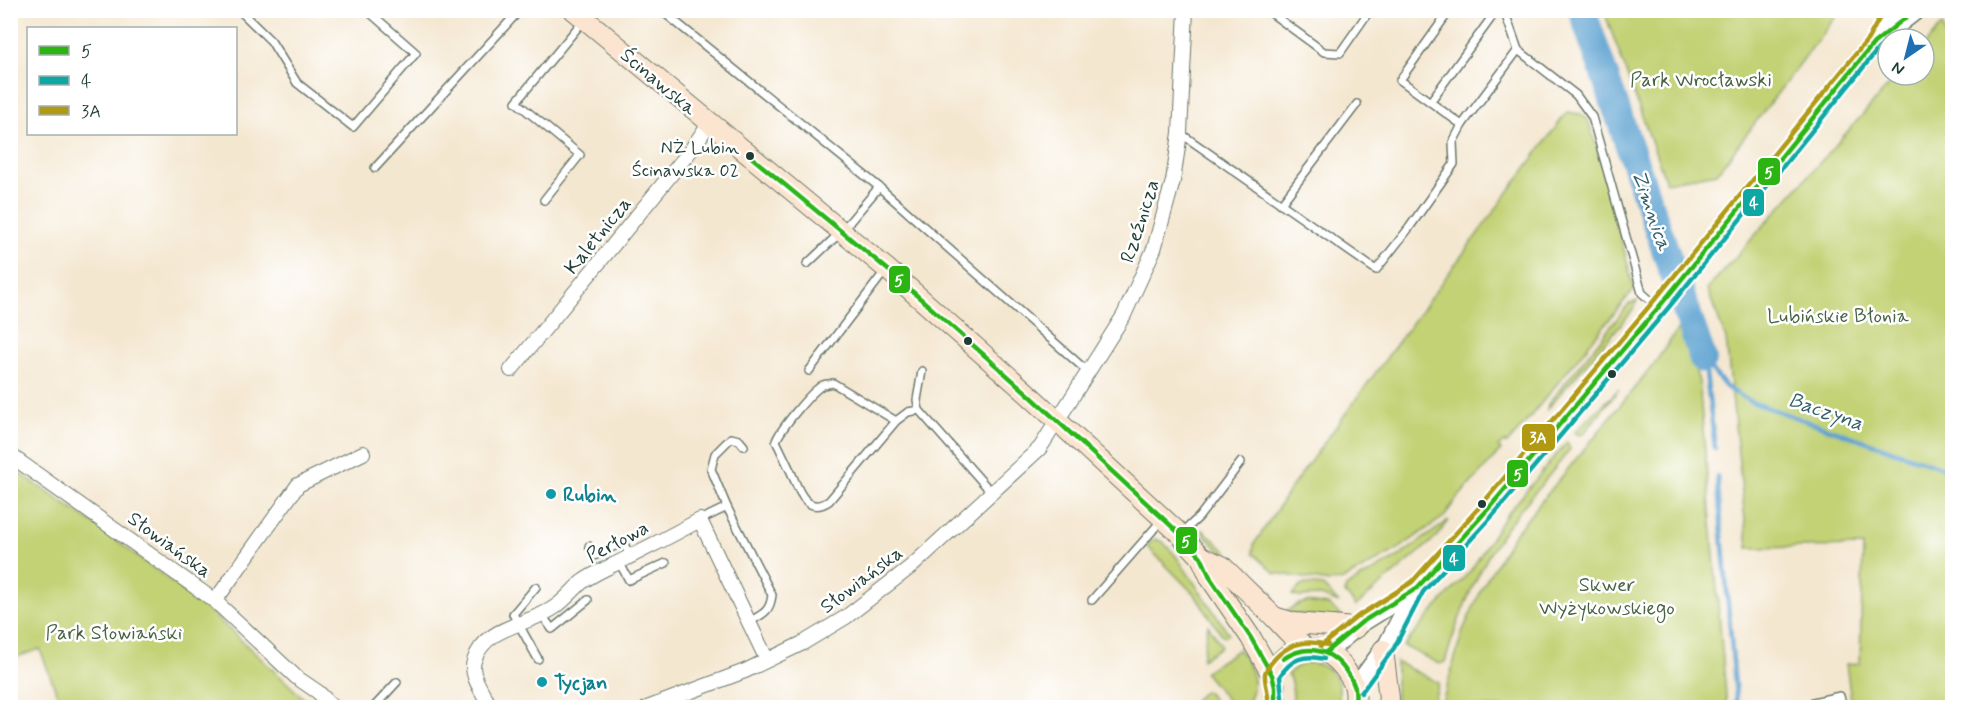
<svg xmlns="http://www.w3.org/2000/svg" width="1963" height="718" font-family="Mynerve,sans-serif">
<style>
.green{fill:#c2d274;stroke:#708854;stroke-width:1.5}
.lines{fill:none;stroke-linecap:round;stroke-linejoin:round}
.stream{stroke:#5ba1d0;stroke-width:4.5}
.river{stroke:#5ba1d0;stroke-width:28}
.service-casing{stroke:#6a786b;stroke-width:10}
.minor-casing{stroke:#6a786b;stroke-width:16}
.tertiary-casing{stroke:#6a786b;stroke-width:21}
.secondary-casing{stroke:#6a786b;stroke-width:22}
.service{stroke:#fff;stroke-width:7}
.minor{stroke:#fff;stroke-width:14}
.tertiary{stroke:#fff;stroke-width:18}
.secondary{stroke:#fce5d0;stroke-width:20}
.bus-1-casing{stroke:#fff;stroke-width:9}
.bus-2-casing{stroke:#fff;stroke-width:9}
.bus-3-casing{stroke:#fff;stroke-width:9}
.bus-1{stroke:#2cb512;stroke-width:4.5}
.bus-2{stroke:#0ea8a4;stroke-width:4.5}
.bus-3{stroke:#b19a12;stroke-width:4.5}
.bus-dot{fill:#1f3d34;stroke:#fff;stroke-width:2}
.culture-dot{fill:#0f9aa8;stroke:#fff;stroke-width:2}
.labels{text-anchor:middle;stroke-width:5;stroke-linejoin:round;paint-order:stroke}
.bus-label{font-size:18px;fill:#1f3d34;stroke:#fff;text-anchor:end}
.park-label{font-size:20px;fill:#486244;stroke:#fff}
.street-label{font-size:20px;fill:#1f3d34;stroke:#fff}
.culture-label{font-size:20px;font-weight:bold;fill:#0d838f;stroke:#fff;text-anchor:start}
.water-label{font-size:21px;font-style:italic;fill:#34606b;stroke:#fff}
.line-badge{stroke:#fff;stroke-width:2}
.badge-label{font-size:16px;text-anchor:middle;font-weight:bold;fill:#fff}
</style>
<rect width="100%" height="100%" fill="#fff"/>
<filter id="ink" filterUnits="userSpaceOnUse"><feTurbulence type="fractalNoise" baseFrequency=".0167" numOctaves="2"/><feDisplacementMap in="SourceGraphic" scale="12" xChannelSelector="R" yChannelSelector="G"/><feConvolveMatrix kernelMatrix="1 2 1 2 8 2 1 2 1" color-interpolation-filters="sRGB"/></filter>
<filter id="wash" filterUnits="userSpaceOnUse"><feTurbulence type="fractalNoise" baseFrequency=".008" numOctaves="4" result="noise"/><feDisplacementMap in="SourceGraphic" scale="24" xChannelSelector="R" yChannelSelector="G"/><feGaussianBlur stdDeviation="1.35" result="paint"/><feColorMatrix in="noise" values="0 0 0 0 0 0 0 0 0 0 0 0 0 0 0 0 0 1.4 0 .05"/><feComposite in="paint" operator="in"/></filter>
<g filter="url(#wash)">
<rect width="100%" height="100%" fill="#f4e7d0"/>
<g class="green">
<polygon points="1604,11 1604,10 1840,11 1717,173 1666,182"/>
<polygon points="1942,25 1952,62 1952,707 1922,707 1921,706 1899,702 1874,707 1860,707 1851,700 1846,664 1860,663 1863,546 1748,548 1726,339 1707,289 1898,75 1924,75 1924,46"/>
<polygon points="1567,112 1581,114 1588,120 1603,167 1634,289 1521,428 1507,444 1504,442 1498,447 1501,450 1455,501 1445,516 1398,549 1343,580 1329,582 1275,573 1253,553 1254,544 1291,488"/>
<polygon points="1637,301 1634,309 1547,409 1548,404 1629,304"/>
<polygon points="1681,325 1690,352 1699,382 1727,707 1441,707 1463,630 1484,584 1513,536 1654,364"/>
<polygon points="1619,389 1583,434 1579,435 1575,432"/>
<path d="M1567,442L1570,449C1550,476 1526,501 1506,528C1477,569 1459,614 1445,662L1439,664L1404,646L1430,615L1471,570L1503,519Z"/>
<polygon points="11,467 101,529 204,606 313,707 62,707 40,649 11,659"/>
<polygon points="1449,520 1437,537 1356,606 1345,593 1345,589 1347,586 1401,555"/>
<polygon points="1202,529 1272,593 1274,597 1270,602 1205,536"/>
<polygon points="1155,539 1163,542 1176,556 1229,634 1225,636 1222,635 1195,595 1146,545"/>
<polygon points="1307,584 1323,586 1339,603 1321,596 1299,597 1292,595 1302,585"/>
<polygon points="1307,602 1328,605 1342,616 1335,618 1284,613 1299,604"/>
<polygon points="1208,625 1221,645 1219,648 1202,659"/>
<path d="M1239,649C1252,669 1260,684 1246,707H1233L1204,672Z"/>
<polygon points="1396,662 1439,683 1432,707 1396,708"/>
<path d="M1307,663C1322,663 1337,671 1339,688C1339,694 1339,701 1340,707H1294L1292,685L1288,674L1296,667Z"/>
<polygon points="1204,691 1207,692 1219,707 1187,707"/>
</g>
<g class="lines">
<g class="stream">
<polyline points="1703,359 1726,387 1751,402 1952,471"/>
<polyline points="1705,365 1715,448"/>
<polyline points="1717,476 1737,708"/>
</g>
<polyline class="river" points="1582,10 1703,359"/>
</g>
</g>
<g filter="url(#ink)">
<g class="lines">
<g class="service-casing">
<g id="service">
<polyline points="239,10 271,41 297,83 353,127 416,53 367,10"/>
<polyline points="661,10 879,187 1087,371"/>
<polyline points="1267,10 1324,52 1340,53 1370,10"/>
<polyline points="1450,10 1400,80 1462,125"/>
<polyline points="1504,10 1518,50"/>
<polyline points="1430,102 1497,10"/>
<polyline points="1180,133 1376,270 1409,228 1454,164 1453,142 1462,125 1518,50 1576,95 1592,117 1642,293 1658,307"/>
<polyline points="375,168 520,10"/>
<polyline points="544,200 580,155 516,102 583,21"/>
<polyline points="1281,204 1357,104"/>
<polyline points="807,264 842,231 879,187"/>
<polyline points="809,371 885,271"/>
<polyline points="922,371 917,400 919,410 992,493"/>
<path d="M896,421L833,383C830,384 826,384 823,385C812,390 780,430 776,441C781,451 786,462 791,472C798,489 806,516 829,501L896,421L908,412L919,410"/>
<path d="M744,446L739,440L731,438L715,454L711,469L727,507L772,595C770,612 763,614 749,622"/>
<polyline points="700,520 727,507"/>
<polyline points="1182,533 1199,517 1241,462"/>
<polyline points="589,546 594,556 623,542 630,556"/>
<polyline points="619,562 629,580 666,563"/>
<polyline points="536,587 513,614 538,659"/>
<polyline points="1092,600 1161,521"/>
<polyline points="542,615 552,629 588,600"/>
<polyline points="373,708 397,682"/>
<polyline points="1810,708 1813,702 1840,696 1843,708"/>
</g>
</g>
<g class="minor-casing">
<g id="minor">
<polyline points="511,370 691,150 710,122"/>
<polyline points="10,455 215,601 296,677 318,692 334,708"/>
<polyline points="215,601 298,485 363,453"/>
<path d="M491,708C485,695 469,676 474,661C485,625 529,626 555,607C565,600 573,590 582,582C596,572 612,566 627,558C651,546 676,533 700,520L767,660"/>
<polyline points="647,708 745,671 803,643 846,617 913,565 1040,448 1124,315 1154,249 1173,181 1180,133 1186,10"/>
</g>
</g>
<g class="tertiary-casing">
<g id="tertiary">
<polyline points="1880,38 1916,10"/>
<polyline points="1326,652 1362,622 1415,589"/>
<polyline points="1355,689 1388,644 1417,588 1489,508 1663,302 1874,43 1893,10"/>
</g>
</g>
<g class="secondary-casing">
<g id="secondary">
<polyline points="574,10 887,269 1027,393 1180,534 1201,557 1211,579 1251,638 1272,675 1275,687 1275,698 1279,708"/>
<polyline points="1201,557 1222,566 1274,617 1287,631 1307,649"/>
<polyline points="1274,617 1295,623 1355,628"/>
<polyline points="1383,650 1389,698 1387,708"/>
<path d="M1272,675C1274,671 1276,666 1279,663C1297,640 1329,647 1344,668C1348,674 1354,681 1355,689C1356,695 1355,701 1356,708"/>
</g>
</g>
<use href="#service" class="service"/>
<use href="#minor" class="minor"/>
<use href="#tertiary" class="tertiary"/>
<use href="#secondary" class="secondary"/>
<g class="bus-1-casing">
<g id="bus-1">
<polyline points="750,156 887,269 1027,393 1180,534 1201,557 1211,579 1251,638 1272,675 1275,687 1275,698 1279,708"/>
<polyline points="1326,652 1362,622 1417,588 1489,508 1663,302 1874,43 1915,10"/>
<path d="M1283,659C1306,644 1330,648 1346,671C1350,676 1353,682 1355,688C1356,694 1355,701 1356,708"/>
</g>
</g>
<g class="bus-2-casing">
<g id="bus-2">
<polyline points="1361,693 1394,648 1423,592 1495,513 1669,307 1879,48 1888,42"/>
<path d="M1282,698L1280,676C1291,659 1304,654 1324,659"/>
</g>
</g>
<g class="bus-3-casing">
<g id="bus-3">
<polyline points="1321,646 1358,616 1412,582 1483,503 1657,297 1868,39 1884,10"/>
<path d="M1268,698C1268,690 1264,681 1265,674C1265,670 1270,665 1272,662C1287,643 1306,639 1328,645"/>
</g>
</g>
<use href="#bus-1" class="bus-1"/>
<use href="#bus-2" class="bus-2"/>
<use href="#bus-3" class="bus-3"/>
</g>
</g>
<g class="bus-dot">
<circle cx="750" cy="156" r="5"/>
<circle cx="968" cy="341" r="5"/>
<circle cx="1612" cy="374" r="5"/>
<circle cx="1482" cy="504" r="5"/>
</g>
<g class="culture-dot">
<circle cx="551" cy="494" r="6"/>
<circle cx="542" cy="682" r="6"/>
</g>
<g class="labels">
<g class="bus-label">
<text x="739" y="153">NŻ Lubin<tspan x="739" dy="23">Ścinawska 02</tspan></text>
</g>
<g class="park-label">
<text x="1701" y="86">Park Wrocławski</text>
<text x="1838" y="322">Lubińskie Błonia</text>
<text x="1607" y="591">Skwer<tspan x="1607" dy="23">Wyżykowskiego</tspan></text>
<text x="114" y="639">Park Słowiański</text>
</g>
<g class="street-label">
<text transform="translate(659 81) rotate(40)" y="7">Ścinawska</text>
<text transform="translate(1139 221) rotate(-72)" y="7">Rzeźnicza</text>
<text transform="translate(597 235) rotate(-51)" y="7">Kaletnicza</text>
<text transform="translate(617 541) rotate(-28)" y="7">Perłowa</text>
<text transform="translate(170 544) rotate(36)" y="7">Słowiańska</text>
<text transform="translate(861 579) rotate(-37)" y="7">Słowiańska</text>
</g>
<g class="culture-label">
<text x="563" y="501">Rubin</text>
<text x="554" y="689">Tycjan</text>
</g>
<g class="water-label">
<text transform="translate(1652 210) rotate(71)" y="7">Zimnica</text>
<text transform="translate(1826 411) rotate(19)" y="7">Baczyna</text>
</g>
</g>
<g class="line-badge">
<rect x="1757" y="157" width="24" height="29" rx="6" fill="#2cb512"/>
<rect x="1742" y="188" width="23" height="29" rx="6" fill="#0ea8a4"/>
<rect x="888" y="265" width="23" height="29" rx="6" fill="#2cb512"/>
<rect x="1521" y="423" width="35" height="29" rx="6" fill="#b19a12"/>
<rect x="1506" y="459" width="23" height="29" rx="6" fill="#2cb512"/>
<rect x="1175" y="526" width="23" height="29" rx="6" fill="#2cb512"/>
<rect x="1442" y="544" width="24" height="28" rx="6" fill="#0ea8a4"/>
</g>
<g class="badge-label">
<text x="1769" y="178">5</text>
<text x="1754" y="208">4</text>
<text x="899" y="286">5</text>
<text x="1538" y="443">3A</text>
<text x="1518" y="480">5</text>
<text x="1186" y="547">5</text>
<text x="1454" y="564">4</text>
</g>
<rect width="1963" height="718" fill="none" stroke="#fff" stroke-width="36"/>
<rect x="27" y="27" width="210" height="108" fill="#ffffff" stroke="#a5b1ae" stroke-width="1.5"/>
<rect x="39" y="46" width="30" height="9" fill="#2cb512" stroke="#a5b1ae" stroke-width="1.5"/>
<text x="81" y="57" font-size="18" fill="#1f3d34">5</text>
<rect x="39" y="76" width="30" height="9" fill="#0ea8a4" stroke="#a5b1ae" stroke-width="1.5"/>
<text x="81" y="87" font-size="18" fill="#1f3d34">4</text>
<rect x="39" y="106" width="30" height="9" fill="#b19a12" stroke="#a5b1ae" stroke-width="1.5"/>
<text x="81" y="117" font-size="18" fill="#1f3d34">3A</text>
<g transform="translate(1906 57) rotate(215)"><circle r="28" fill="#ffffff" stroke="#a5b1ae" stroke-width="1.5"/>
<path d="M0-4.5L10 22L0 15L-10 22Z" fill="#1f6fb2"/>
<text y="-9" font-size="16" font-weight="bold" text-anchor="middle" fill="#1f3d34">N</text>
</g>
</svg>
